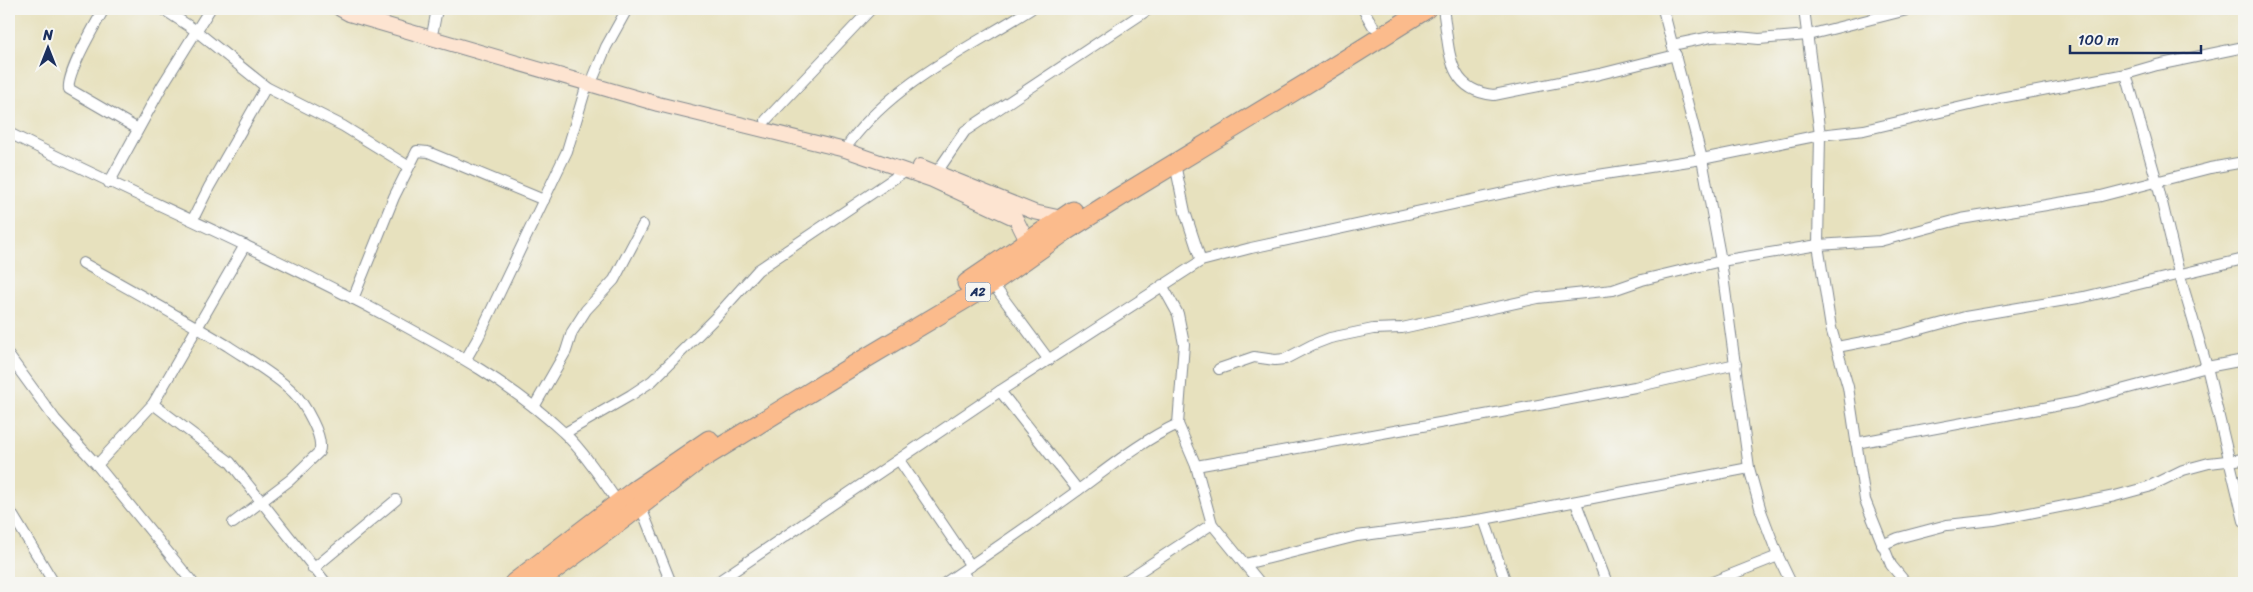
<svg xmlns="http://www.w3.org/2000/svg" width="2253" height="592" font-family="Sriracha,sans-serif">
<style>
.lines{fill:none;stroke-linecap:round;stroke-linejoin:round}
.street-casing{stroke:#81888e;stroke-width:12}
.secondary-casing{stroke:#81888e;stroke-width:16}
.highway-casing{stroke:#81888e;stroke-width:21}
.street{stroke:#fff;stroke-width:10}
.secondary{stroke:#fde4d1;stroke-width:14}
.highway{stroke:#fbbb8c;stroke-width:19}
.labels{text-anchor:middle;stroke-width:5;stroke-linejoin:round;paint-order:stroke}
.shield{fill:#f6f6f2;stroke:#5d6b8a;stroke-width:1}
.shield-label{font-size:12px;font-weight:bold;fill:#1b2f5e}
</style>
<rect width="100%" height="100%" fill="#f6f6f2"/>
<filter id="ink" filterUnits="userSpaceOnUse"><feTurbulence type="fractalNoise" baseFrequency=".02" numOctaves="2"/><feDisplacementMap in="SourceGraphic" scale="10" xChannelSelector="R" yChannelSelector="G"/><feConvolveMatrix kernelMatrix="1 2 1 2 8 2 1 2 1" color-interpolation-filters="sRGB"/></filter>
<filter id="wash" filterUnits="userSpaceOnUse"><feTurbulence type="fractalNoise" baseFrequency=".0096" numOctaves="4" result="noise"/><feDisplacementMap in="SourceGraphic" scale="20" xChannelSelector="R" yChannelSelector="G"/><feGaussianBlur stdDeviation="1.12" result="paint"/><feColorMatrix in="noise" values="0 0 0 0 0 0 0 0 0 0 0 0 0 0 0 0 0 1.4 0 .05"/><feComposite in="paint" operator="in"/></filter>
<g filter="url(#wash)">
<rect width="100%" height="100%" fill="#e7e1be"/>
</g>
<g filter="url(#ink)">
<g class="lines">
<g class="street-casing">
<g id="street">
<path d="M104,9C96,23 66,74 69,89L138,129"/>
<polyline points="163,9 195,30 266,87 343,126 408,166"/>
<polyline points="1363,9 1373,26"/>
<path d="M1443,9C1450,47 1445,91 1494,95L1600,74L1676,55"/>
<polyline points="1663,9 1702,159 1721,261 1749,468 1761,511 1778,556 1791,583"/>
<polyline points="1804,9 1820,135 1818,245 1831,328 1848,387 1865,500 1891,565 1906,583"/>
<polyline points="433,30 437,9"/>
<polyline points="1672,45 1711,37 1728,36 1759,39 1808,35 1911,9"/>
<polyline points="2126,74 2157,182 2179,273 2207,367 2244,521"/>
<polyline points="594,76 606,47 627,9"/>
<polyline points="766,120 871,9"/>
<path d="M9,133C135,196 265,251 390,318C451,351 512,384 563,432C582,449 606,485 621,507"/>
<path d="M850,142C896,81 968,49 1031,9"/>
<polyline points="1175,164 1185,212 1201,261"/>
<polyline points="937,172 965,131 1149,9"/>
<polyline points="109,183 162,86 210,9"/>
<polyline points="193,219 209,187 266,87"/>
<path d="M83,263C131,290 180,317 228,346C249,360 274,374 293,392C304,403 325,438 319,452L290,480L233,523"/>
<polyline points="992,283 1049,360"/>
<polyline points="1162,285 1178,314 1184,344 1178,424 1196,466 1212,524 1260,583"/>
<polyline points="353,299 394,197 417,151 428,152 544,200"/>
<polyline points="1837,347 1899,335 1965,317 2084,297 2244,259"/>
<polyline points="9,356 55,419 97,465 193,583"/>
<polyline points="466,359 478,338 567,151 587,84"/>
<polyline points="1219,369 1254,357 1275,360 1285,359 1312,345 1330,338 1373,329 1402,328 1538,298 1613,290 1642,280 1721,261 1818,245 1880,241 1961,219 2101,196 2210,168 2244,162"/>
<polyline points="1000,391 1078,490"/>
<polyline points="153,404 230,462 326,583"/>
<polyline points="534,407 566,351 572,332 586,310 614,280 643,225"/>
<polyline points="565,433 631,395 652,381 715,318 758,270 905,171"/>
<polyline points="1856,443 2076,402 2207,367 2244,360"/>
<polyline points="899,460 971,566"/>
<polyline points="97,465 153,404 245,245"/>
<polyline points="1196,466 1496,413 1635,387 1736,364"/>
<polyline points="1576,503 1607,583"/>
<polyline points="640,505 671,583"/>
<polyline points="9,509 54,583"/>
<polyline points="1484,519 1506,583"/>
<polyline points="1882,545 1898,538 1947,525 1994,520 2115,496 2148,487 2183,470 2209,463 2244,459"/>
<polyline points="1245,564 1357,536 1484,519 1749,468"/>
<polyline points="313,569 396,500"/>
<polyline points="962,572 970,583"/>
<polyline points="716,583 1000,391 1201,261 1251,248 1559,181 1702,159 1820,135 1864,130 2000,98 2126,74 2157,65 2244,47"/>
<path d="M945,583C989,553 1033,523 1077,491C1110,467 1141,441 1178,424"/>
<polyline points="1122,583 1212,524"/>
<polyline points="1710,583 1778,556"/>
</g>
</g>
<g class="secondary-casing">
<g id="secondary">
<polyline points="340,9 349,14 658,104 845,150 932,180 1016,219 1027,241"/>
<polyline points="920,166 1034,212 1062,218"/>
</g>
</g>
<g class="highway-casing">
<g id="highway">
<polyline points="967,283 1073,211"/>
<polyline points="514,583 634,491 709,440"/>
<polyline points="536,583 627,516 695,463 851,367 992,283 1067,230 1118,198 1327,71 1426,9"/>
</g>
</g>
<use href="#street" class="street"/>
<use href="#secondary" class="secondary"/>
<use href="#highway" class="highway"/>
</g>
</g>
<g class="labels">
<rect class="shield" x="965.5" y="282.5" width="25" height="19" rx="4"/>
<g class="shield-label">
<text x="978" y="296">A2</text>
</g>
</g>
<rect width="2253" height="592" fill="none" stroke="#f6f6f2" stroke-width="30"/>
<g transform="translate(48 48)" stroke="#f6f6f2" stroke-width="4" paint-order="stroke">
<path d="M0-4L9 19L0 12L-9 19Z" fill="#1b2f5e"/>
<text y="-8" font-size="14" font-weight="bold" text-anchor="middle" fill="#1b2f5e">N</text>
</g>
<path d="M2070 45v8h131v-8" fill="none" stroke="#1b2f5e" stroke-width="2.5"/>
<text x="2078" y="45" font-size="15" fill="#1b2f5e" stroke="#f6f6f2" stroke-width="4" paint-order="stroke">100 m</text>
</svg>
